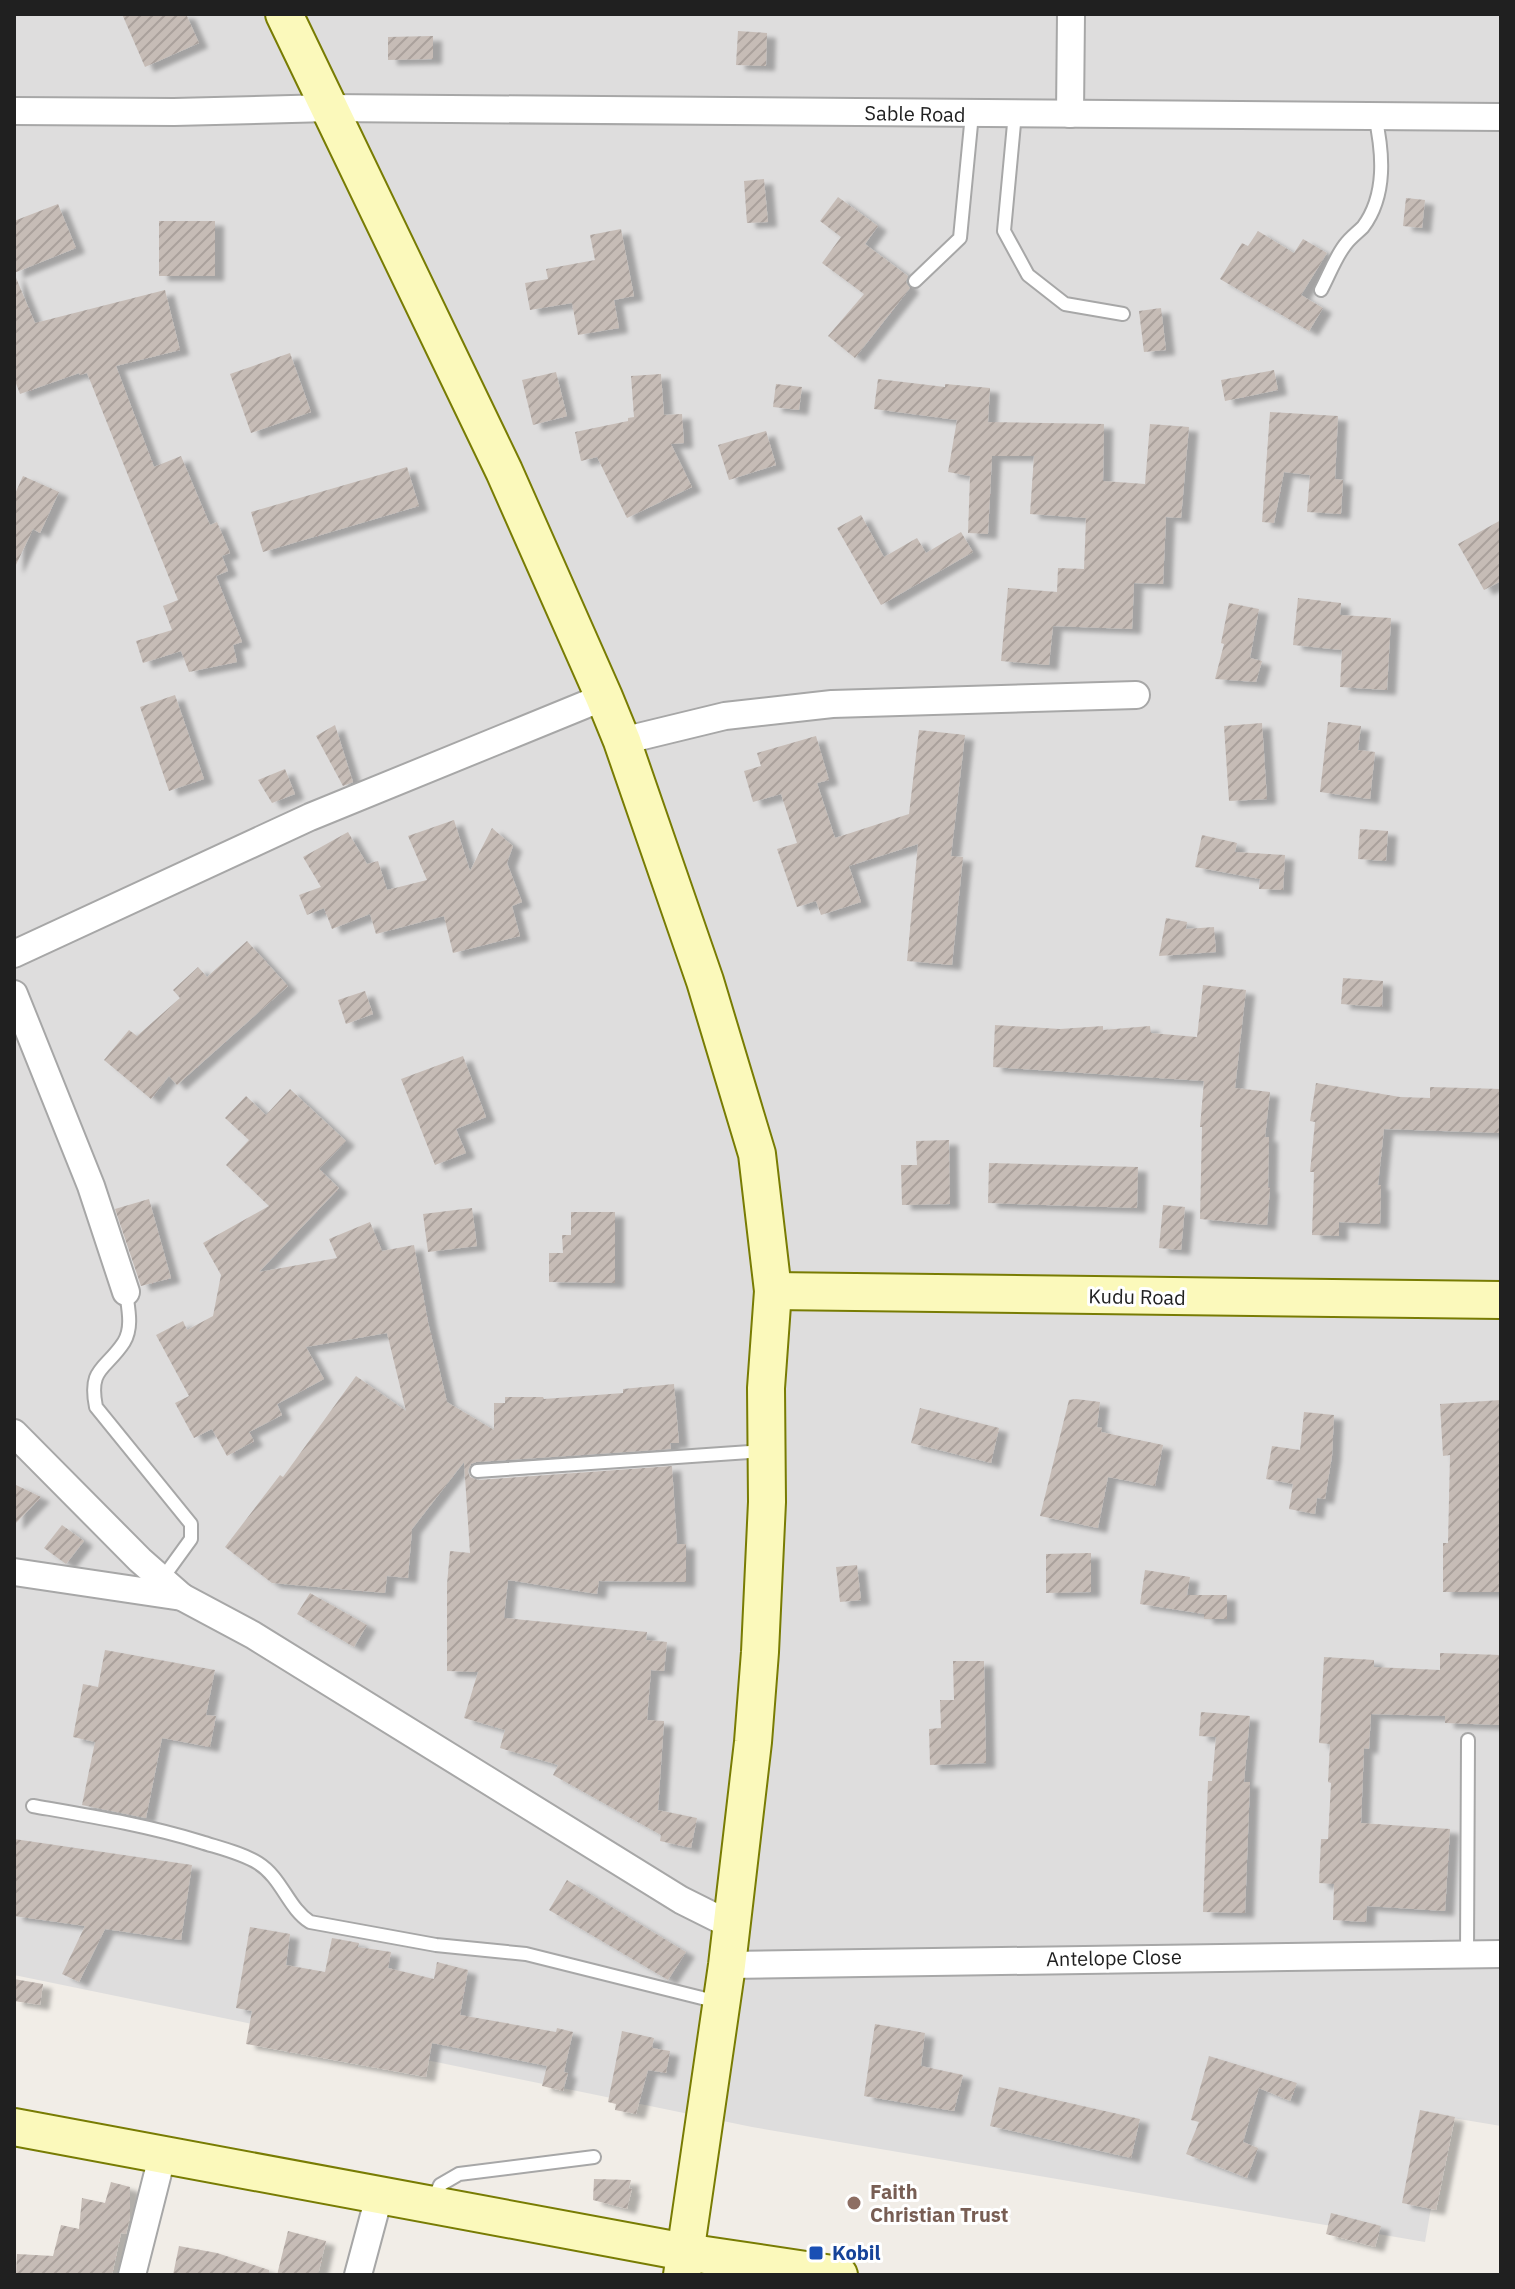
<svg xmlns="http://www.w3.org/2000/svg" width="1515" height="2289" font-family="'IBM Plex Sans',sans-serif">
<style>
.residential{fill:#dedddd}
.building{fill:url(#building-hatch);filter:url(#shadow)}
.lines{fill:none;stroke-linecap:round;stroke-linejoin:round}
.lane-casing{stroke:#a7a7a7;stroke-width:16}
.street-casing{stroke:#a7a7a7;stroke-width:30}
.secondary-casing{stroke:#787c03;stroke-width:40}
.lane{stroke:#fff;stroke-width:12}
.street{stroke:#fff;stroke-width:26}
.secondary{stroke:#fbf9bb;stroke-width:36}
.education-dot{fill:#8d6e63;stroke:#fff;stroke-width:3}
.transit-dot{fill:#1a4fb4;stroke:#fff;stroke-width:3}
.labels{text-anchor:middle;stroke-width:6;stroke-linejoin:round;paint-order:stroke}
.street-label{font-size:20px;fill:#202020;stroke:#fff}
.education-label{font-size:20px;font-weight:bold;fill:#785e54;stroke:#fff;text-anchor:start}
.transit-label{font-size:20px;font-weight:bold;fill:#164399;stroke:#fff;text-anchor:start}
</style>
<defs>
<pattern id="building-hatch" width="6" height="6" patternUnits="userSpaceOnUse" patternTransform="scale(2)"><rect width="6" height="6" fill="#c6bcb6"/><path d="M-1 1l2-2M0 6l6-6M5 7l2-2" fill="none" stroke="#aaa19c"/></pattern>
<filter id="shadow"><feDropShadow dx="9" dy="5" stdDeviation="2" flood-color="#0004"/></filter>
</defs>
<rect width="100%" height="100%" fill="#f1ede7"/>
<polygon class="residential" points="14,14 1501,14 1501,2126 1447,2117 1425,2242 752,2127 14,1975"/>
<g class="building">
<polygon points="122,14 186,14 199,43 145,67"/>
<polygon points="738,31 767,33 766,66 736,65"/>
<polygon points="433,36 433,59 388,60 388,37"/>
<polygon points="764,179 768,222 747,223 744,181"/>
<polygon points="838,197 878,226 865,244 908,276 906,282 910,288 855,358 828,336 864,294 822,263 841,237 820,221"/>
<polygon points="1406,198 1425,200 1422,228 1403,226"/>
<polygon points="58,204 76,248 14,273 14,221"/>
<rect x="159" y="221" width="56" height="55"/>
<polygon points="621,229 634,296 614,300 619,328 578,335 572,303 530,310 525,283 548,279 546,269 595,260 590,235"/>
<polygon points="1258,231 1294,253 1303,239 1327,253 1301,295 1323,308 1309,331 1220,279 1242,243 1248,246"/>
<polygon points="14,273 35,323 165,290 180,350 116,366 154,467 181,456 210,525 217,522 230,553 222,556 228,571 216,576 242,642 233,645 237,662 189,672 181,651 143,663 136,641 172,630 163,606 178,600 87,373 80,375 79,373 20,394 14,378"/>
<polygon points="1161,308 1166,350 1144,352 1139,311"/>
<polygon points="290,353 311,412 251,433 230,374"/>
<polygon points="1274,370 1278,390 1225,401 1221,380"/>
<polygon points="556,372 567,416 533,425 522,380"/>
<polygon points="661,374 664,415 682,414 684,443 671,444 692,487 627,518 597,457 581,461 575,432 628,421 628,418 634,417 631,376"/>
<polygon points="878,379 945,387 945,384 990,388 988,422 1104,424 1103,481 1145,484 1150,424 1189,427 1181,518 1166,517 1163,584 1134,583 1132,629 1053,626 1049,665 1001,661 1008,588 1057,592 1058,568 1084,569 1086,518 1030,514 1034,456 992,456 988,534 968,533 970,476 948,472 957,420 874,409"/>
<polygon points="776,384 802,387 799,410 773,407"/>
<polygon points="1270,412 1338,416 1335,479 1343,480 1341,514 1307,512 1310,475 1284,472 1274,523 1262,522"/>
<polygon points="766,431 776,465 729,480 718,445"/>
<polygon points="407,467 419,506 263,552 251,512"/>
<polygon points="23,476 59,492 40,533 33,529 14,569 14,496"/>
<polygon points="861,515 884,557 917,538 926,553 961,532 973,552 881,605 837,528"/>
<polygon points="1501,520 1501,581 1484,590 1458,544"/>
<polygon points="1298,598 1341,603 1340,615 1391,618 1387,690 1340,687 1342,650 1293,645"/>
<polygon points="1229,603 1259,609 1250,658 1262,661 1256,682 1215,679 1224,644 1221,643"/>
<polygon points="175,695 204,779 169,791 140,707"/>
<polygon points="1328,722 1361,726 1358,750 1375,752 1370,799 1320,792"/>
<polygon points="1262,723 1267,799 1229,801 1224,726"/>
<polygon points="335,725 353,782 343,786 316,736"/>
<polygon points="919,730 965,735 951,856 963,857 952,965 907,961 918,844 849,866 861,902 821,915 816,901 797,907 777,849 797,843 781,794 753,802 744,771 761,766 757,753 816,736 829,780 817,783 835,838 909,814"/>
<polygon points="285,769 295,794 272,803 258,780"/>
<polygon points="454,820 470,871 492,828 513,846 507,863 522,902 512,906 520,936 453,953 444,916 376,934 370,914 332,929 324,908 307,915 299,895 321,887 303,857 348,832 367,864 378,861 387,890 427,880 408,836"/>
<polygon points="1360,829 1388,831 1386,861 1358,859"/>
<polygon points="1202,835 1237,843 1235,852 1285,855 1283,890 1259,889 1260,879 1195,867"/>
<polygon points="1166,918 1187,922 1186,929 1214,927 1216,952 1159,956"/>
<polygon points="247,941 288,986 177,1085 169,1076 151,1099 104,1060 129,1030 137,1036 180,998 173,990 198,967 207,977"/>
<polygon points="1343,978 1383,981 1382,1007 1341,1004"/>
<polygon points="1203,985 1246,990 1235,1088 1270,1092 1265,1137 1269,1137 1268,1188 1270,1188 1267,1225 1200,1219 1202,1127 1200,1127 1204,1081 993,1067 995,1025 1060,1029 1103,1026 1103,1030 1150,1026 1151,1033 1197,1037"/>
<polygon points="365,991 373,1014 346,1024 338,1000"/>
<polygon points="463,1056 486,1117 456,1129 466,1153 435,1165 401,1079"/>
<polygon points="1316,1083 1400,1097 1430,1098 1430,1087 1501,1089 1501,1133 1384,1129 1378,1185 1381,1185 1380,1224 1339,1222 1339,1236 1312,1235 1314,1172 1310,1172 1315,1122 1310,1121"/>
<polygon points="290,1089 346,1141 319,1169 339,1188 259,1272 337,1258 329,1239 370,1222 382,1251 414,1245 428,1322 447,1402 494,1430 494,1403 505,1403 505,1397 543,1397 544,1399 623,1393 623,1389 674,1384 679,1443 670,1443 671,1449 476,1462 471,1464 468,1471 470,1477 478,1480 672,1466 677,1544 686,1544 686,1582 599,1581 597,1594 508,1580 504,1618 647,1632 646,1640 667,1642 664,1671 651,1670 647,1720 664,1721 658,1810 697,1818 691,1848 660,1841 661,1835 553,1775 558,1765 500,1748 505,1730 464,1718 478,1672 447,1671 447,1584 450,1551 470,1553 464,1462 412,1529 408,1578 387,1576 385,1593 272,1583 225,1547 280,1475 283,1477 356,1376 406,1411 387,1333 306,1347 324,1379 277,1404 282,1415 249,1432 254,1441 227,1456 212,1429 194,1438 175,1403 189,1396 156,1335 183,1321 187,1330 213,1316 221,1275 203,1243 269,1206 226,1165 249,1140 225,1118 246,1096 266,1115"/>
<polygon points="949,1140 950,1204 902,1205 901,1165 917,1165 916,1141"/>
<polygon points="989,1163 1138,1167 1137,1208 988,1203"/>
<polygon points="149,1199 171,1278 141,1286 115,1209"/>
<polygon points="1163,1205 1185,1207 1181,1250 1159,1248"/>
<polygon points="472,1208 477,1246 428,1252 423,1214"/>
<polygon points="571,1212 615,1212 615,1283 549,1282 549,1253 563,1253 562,1235 571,1235"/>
<polygon points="1076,1399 1100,1402 1097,1427 1102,1428 1101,1432 1163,1445 1155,1486 1108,1477 1098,1528 1040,1516 1069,1400"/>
<polygon points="1501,1400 1501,1592 1443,1592 1443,1543 1448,1543 1450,1455 1443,1456 1440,1404"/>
<polygon points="920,1408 999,1428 991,1463 911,1443"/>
<polygon points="1304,1412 1334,1415 1332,1456 1325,1499 1317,1498 1315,1514 1289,1509 1293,1484 1266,1479 1272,1446 1300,1450"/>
<polygon points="14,1484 41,1497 14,1525"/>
<polygon points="62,1525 84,1541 66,1564 44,1548"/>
<polygon points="1091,1553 1091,1592 1046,1593 1046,1554"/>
<polygon points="857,1565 861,1600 840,1602 836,1567"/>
<polygon points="1145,1570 1190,1577 1187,1595 1227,1595 1227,1619 1204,1619 1204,1614 1140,1604"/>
<polygon points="310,1593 367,1625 354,1647 297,1614"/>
<polygon points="105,1650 215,1670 206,1715 216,1716 210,1747 162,1738 146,1818 82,1805 95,1742 73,1737 83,1684 98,1687"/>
<polygon points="1440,1653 1501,1655 1501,1725 1445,1723 1445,1716 1371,1714 1369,1749 1364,1748 1361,1823 1450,1829 1445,1911 1367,1906 1366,1922 1333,1920 1334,1884 1319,1883 1321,1839 1328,1839 1331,1783 1328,1782 1330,1744 1319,1743 1324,1657 1374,1660 1374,1667 1440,1670"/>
<polygon points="953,1661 984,1661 986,1763 930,1765 929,1729 941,1728 940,1700 954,1700"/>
<polygon points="1201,1712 1250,1716 1244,1782 1250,1782 1245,1913 1203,1912 1208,1781 1212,1781 1216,1737 1199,1736"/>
<polygon points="14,1839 192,1865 181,1940 105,1929 79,1982 62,1974 85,1926 14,1916"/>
<polygon points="567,1880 686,1952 668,1980 549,1910"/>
<polygon points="250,1927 290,1934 286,1965 325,1972 332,1938 359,1943 358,1947 391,1952 388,1968 434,1979 437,1962 468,1970 460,2015 556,2032 557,2028 573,2032 564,2072 568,2073 563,2091 542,2086 547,2066 432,2043 426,2077 246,2044 252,2011 236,2008"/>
<polygon points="14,1979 43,1984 40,2005 14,2001"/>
<polygon points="875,2024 925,2033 921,2066 963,2075 954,2111 864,2096"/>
<polygon points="622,2031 654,2038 652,2048 670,2051 666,2073 648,2070 636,2114 615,2110 616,2104 608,2102"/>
<polygon points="1209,2056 1297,2083 1290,2101 1259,2088 1243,2142 1258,2148 1247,2178 1186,2154 1199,2122 1191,2120"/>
<polygon points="999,2087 1140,2119 1131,2158 990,2126"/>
<polygon points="1420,2110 1455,2117 1436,2210 1402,2203"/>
<polygon points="594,2179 631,2180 629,2188 632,2189 627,2209 593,2200"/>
<polygon points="111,2182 130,2187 130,2217 126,2234 121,2233 112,2275 16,2274 17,2254 53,2256 61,2225 79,2229 82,2198 105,2203"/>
<polygon points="1331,2213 1381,2226 1375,2247 1326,2234"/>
<polygon points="288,2231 326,2241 318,2275 277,2275"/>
<polygon points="179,2246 217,2253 269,2270 269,2275 173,2275"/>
</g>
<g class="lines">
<g class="lane-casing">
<g id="lane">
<polyline points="1015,113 1004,231 1028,275 1065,304 1123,314"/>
<polyline points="915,281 960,238 972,114"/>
<path d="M1321,290C1329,275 1335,258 1345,245C1350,238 1357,233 1363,227C1387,195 1383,152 1375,116"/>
<path d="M126,1292C128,1308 133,1327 124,1342C106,1370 88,1367 96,1407L191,1524V1539L162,1579"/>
<polyline points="477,1471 765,1451"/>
<path d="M33,1806C90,1816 146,1825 201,1842C220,1848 242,1853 258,1863C282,1878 288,1908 310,1922L436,1945L526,1954L718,2002"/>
<polyline points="1467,1955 1468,1740"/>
<polyline points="432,2202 440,2185 459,2174 594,2157"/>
</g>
</g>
<g class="street-casing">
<g id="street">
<polyline points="14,111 174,112 329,108 1501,117"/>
<polyline points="1070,114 1071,14"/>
<polyline points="622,741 725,716 832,704 1136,695"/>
<polyline points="14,954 310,817 604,697"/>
<polyline points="14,994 91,1186 126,1292"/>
<polyline points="14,1433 140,1560 182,1597"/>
<polyline points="14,1572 182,1597 253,1635 681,1900 731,1925"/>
<polyline points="727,1965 1501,1954"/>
<polyline points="132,2275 163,2153"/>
<polyline points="358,2275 380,2193"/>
</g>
</g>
<g class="secondary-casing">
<g id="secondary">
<polyline points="284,14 504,471 604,697 622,741 705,981 757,1154 773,1291 766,1388 767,1502 760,1652 753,1742 727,1965 682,2275"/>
<polyline points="773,1291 1501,1300"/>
<polyline points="14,2127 685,2252 839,2275"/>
</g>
</g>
<use href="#lane" class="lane"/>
<use href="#street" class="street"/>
<use href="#secondary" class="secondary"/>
</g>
<circle class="education-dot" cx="854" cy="2203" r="8"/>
<rect class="transit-dot" x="808" y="2245" width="16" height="16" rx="4"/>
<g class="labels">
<g class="street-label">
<text transform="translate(915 114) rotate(1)" y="7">Sable Road</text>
<text transform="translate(1137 1297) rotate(1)" y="7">Kudu Road</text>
<text transform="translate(1114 1958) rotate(-1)" y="7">Antelope Close</text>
</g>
<g class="education-label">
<text x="870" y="2199">Faith<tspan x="870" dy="23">Christian Trust</tspan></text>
</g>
<g class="transit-label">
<text x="832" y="2260">Kobil</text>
</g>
</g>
<rect width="1515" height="2289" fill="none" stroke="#202020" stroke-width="32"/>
</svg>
